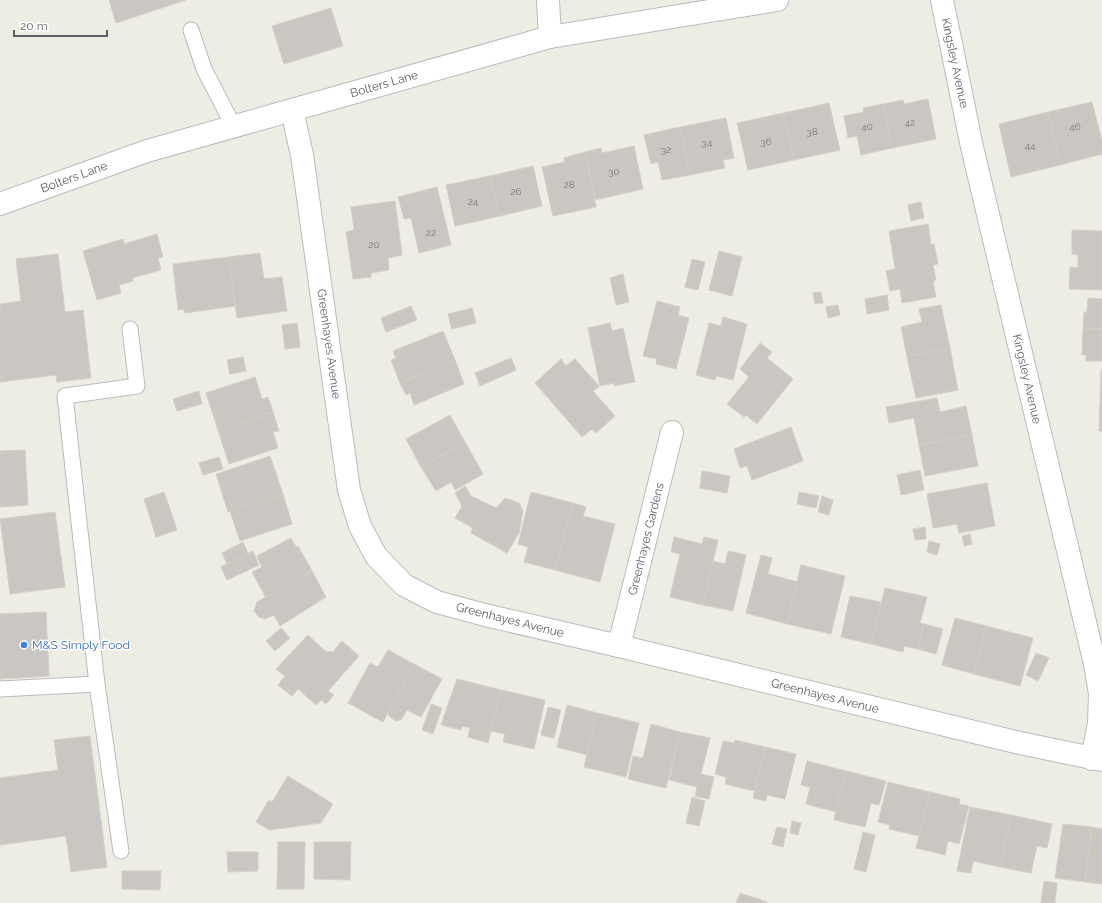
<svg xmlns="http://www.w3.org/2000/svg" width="1102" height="903" font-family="Raleway,sans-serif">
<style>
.building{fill:#cac7c2;stroke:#d3cfc3}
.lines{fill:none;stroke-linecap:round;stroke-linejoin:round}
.lane-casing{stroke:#b9bbc0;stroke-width:17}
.street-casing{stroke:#b9bbc0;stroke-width:24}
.secondary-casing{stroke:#b8bac0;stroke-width:24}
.lane{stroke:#fff;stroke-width:15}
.street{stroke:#fff;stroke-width:22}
.secondary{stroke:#fff;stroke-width:22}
.shop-dot{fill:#3f7fe0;stroke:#fff;stroke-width:1.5}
.labels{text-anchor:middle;stroke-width:3;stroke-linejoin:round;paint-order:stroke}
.number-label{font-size:10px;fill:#78797c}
.street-label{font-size:12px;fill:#5c5f65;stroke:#fff}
.shop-label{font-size:12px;fill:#366cbe;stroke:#fff;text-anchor:start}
</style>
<rect width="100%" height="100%" fill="#eeede4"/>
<g class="building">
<polygon points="109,0 186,0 116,23"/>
<polygon points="331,8 343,46 284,64 272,26"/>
<polygon points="928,99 936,139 892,148 883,104 903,100 904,104"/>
<polygon points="1092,102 1102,141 1102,154 1060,165 1048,112"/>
<polygon points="829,103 840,150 794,160 784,113"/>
<polygon points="883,104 892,148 861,155 857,136 848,138 844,116 864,112 863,108"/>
<polygon points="1048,112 1060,165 1011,177 999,124"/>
<polygon points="784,113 794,160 748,170 737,123"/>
<polygon points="726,118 734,158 723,160 725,168 690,175 680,127"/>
<polygon points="680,127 690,175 662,180 658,162 651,164 644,135"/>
<polygon points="634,146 643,189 595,200 585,152 601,148 602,153"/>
<polygon points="585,152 596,207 553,216 542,167 565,162 564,158"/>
<polygon points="533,166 542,206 500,216 490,176"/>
<polygon points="490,176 500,216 455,226 446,185"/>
<polygon points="437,187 451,245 419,253 411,218 404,219 398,197"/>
<polygon points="395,201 402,255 388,258 389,270 371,273 371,277 353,279 346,232 354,230 351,207"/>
<polygon points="921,202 924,218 911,221 908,205"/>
<polygon points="928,224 931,245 934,244 938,264 933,265 936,280 933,281 936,297 902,303 900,289 890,291 886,271 895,269 889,231"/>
<polygon points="1072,230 1102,231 1102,290 1069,289 1070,267 1078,268 1078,255 1072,254"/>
<polygon points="157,234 163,257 158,258 161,270 132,278 133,281 119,285 121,293 97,300 83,251 123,239 124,244"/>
<polygon points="719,251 742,257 732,296 709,290"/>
<polygon points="260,253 264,279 282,277 287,311 237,318 229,257"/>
<polygon points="58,254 65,312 83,310 91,378 57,382 56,375 0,382 0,304 21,301 16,259"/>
<polygon points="229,257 235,306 185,313 184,309 178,310 173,264"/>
<polygon points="692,259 705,262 698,290 685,287"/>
<polygon points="623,274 629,302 616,305 610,278"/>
<polygon points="821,292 823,303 815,304 813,293"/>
<polygon points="887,295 889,310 867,314 865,299"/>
<polygon points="1088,298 1102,299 1102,329 1083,329 1084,312 1087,312"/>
<polygon points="657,301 680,307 678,315 689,318 676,369 656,364 657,359 643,356"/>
<polygon points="838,305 840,315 828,318 826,307"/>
<polygon points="941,305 950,348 907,357 901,327 922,322 919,309"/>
<polygon points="411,306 417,320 386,332 381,318"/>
<polygon points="472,308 476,323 452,329 448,314"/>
<polygon points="723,317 747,324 733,380 716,376 715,380 696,375 709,323 721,326"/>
<polygon points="297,323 300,347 285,349 282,325"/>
<polygon points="610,323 612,331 623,328 635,382 614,386 615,383 600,386 588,328"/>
<polygon points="1083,329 1102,329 1102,361 1086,361 1086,355 1082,355"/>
<polygon points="443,331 455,360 400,383 391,360 396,358 393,351"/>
<polygon points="760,343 772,352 767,358 793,379 757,424 746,415 744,417 727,404 749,377 740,369"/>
<polygon points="950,348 958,390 916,398 907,357"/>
<polygon points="243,357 246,371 230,374 227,360"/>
<polygon points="511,358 516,370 480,386 475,373"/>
<polygon points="561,359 566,366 575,359 599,386 593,391 615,416 596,433 592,429 582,437 535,383"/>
<polygon points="455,360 464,384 414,405 410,393 406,395 400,383"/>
<polygon points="1101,370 1102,370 1102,401 1100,401"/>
<polygon points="255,377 262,399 268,397 273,412 218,430 206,393"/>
<polygon points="199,391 202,404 177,411 173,399"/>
<polygon points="937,398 940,412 966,406 972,435 919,445 914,418 889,423 886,407"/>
<polygon points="1100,401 1102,401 1102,431 1099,431"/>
<polygon points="273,412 279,431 273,432 278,448 229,464 218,430"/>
<polygon points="450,415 465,442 421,467 406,439"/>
<polygon points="791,427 803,461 752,480 747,466 740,468 734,449"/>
<polygon points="972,435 978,466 925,476 919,445"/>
<polygon points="465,442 483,474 455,490 451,482 436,491 421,467"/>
<polygon points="25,450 28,505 0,507 0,451"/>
<polygon points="270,456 283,494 228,512 216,474"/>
<polygon points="219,457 223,469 203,475 199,463"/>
<polygon points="920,470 924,490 901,495 897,475"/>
<polygon points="702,471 730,476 727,493 700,488"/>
<polygon points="987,483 995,526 959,533 957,524 933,528 927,494"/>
<polygon points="465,486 471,496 496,508 505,498 519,503 523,511 519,533 507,553 471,533 473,528 455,518 462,506 455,493"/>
<polygon points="164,492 177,530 156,537 144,499"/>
<polygon points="531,492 573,503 555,570 524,562 528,547 518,544"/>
<polygon points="799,492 819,496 816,508 797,504"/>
<polygon points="283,494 292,524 240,541 230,511"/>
<polygon points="822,496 833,500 829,515 818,512"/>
<polygon points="573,503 586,507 583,516 615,524 600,582 555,570"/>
<polygon points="55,512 65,587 10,594 0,519"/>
<polygon points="925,527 926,539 915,540 913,529"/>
<polygon points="970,534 972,544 964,546 962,536"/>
<polygon points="674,537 702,544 704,537 718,540 703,605 670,597 680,554 671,552"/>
<polygon points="291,538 296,547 298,546 312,571 266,598 252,572 262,567 257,556"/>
<polygon points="929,541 940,544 937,555 927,552"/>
<polygon points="243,542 248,553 227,564 222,553"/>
<polygon points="253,551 259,565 227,580 221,567"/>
<polygon points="728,551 746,555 733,611 703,605 713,561 725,564"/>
<polygon points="761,555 772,558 768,574 798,582 787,624 746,613"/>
<polygon points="801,565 845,576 831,634 787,624"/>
<polygon points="312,571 326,597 280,626 274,615 265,619 259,617 254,611 257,602"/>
<polygon points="885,588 927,597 920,623 924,624 918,649 904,646 903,652 871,644"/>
<polygon points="850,596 881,602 871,644 841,637"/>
<polygon points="46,612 49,676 0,679 0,614"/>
<polygon points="955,618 986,626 974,674 942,665"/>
<polygon points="924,624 943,629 936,654 918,649"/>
<polygon points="986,626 1033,638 1020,686 974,674"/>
<polygon points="281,628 290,638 275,651 266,641"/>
<polygon points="308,635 325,651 333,652 342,641 359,656 328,691 334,695 326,704 321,700 316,705 298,689 292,696 278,685 285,676 276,669"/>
<polygon points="388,650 414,664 383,722 348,703 370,663 378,667"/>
<polygon points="1036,653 1049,658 1038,681 1026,675"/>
<polygon points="414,664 442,679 421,717 407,710 401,720 396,721 390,717 388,713"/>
<polygon points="457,679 501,690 488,743 468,737 470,728 462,726 461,730 441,725"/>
<polygon points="501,690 545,700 534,749 503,742 505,734 491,731"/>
<polygon points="431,704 442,708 433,734 422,730"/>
<polygon points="567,705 597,713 587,755 557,747"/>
<polygon points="548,707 561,710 554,738 541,735"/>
<polygon points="597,713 639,723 626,777 584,767"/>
<polygon points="651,724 680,732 666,788 628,779 633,756 643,758"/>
<polygon points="680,732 710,738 701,774 714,777 709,799 695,796 697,787 669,780"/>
<polygon points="90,736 107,867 71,872 66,836 0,845 0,778 58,770 54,740"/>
<polygon points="735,740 765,747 755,791 725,784 726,777 715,774 723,741 734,743"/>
<polygon points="765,747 796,754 785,799 767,795 766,801 753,798"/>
<polygon points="807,761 846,771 836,812 806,804 810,787 801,785"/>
<polygon points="846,771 886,781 879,805 871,803 865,827 834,820"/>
<polygon points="288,776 333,804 321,823 269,830 256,822 269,800 272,802"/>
<polygon points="888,782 930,792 919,836 889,829 890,825 878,822"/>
<polygon points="930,792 960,799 959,804 969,806 959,844 948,841 945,855 916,848"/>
<polygon points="692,797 705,801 699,826 686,823"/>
<polygon points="970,807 1011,815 1000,867 973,861 971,873 957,871"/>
<polygon points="1011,815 1052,824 1047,848 1037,846 1031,873 1000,867"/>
<polygon points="792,821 801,823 798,835 790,833"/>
<polygon points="1063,824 1092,827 1085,882 1055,878"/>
<polygon points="777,827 787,829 783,847 772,844"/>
<polygon points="1092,827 1102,829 1102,884 1085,882"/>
<polygon points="863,832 875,835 866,872 854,869"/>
<polygon points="278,842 305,842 304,889 277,889"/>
<polygon points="314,842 351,842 350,880 314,879"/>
<polygon points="227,852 258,852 258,871 228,872"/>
<polygon points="122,871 161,871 160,890 122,889"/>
<polygon points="1044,881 1057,883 1055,903 1041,903"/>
<polygon points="740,893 767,902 767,903 736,903"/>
</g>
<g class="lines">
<g class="lane-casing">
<g id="lane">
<polyline points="191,30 204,69 234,127"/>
<polyline points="0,689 97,684"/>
<polyline points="121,851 97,684 65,396 137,386 130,329"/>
</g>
</g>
<g class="street-casing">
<g id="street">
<polyline points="548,0 550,37"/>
<polyline points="942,0 972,147 1095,664 1100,694 1099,723 1092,759"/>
<polyline points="292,111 302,155 349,490 360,526 376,556 404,585 437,602 485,615 619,646 1020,743 1102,760"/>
<polyline points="619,646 672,432"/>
</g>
</g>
<g class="secondary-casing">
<polyline id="secondary" points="0,204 147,151 550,37 777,0"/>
</g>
<use href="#lane" class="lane"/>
<use href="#street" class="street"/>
<use href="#secondary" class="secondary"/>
</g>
<circle class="shop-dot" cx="24" cy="645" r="4"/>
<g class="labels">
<g class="number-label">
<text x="910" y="126">42</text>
<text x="867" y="130">40</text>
<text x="1075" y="130">46</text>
<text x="812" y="135">38</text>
<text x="766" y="145">36</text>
<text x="707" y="146">34</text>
<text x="1030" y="149">44</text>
<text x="666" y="153">32</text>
<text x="614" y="175">30</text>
<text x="569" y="188">28</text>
<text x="516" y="195">26</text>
<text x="473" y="205">24</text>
<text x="431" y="236">22</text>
<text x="374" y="248">20</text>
</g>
<g class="street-label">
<text transform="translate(955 63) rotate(78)" y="4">Kingsley Avenue</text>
<text transform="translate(384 84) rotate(-16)" y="4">Bolters Lane</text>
<text transform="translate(74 177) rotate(-20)" y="4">Bolters Lane</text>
<text transform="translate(329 344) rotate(82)" y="4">Greenhayes Avenue</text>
<text transform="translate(1027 379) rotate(77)" y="4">Kingsley Avenue</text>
<text transform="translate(646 539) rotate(-76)" y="4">Greenhayes Gardens</text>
<text transform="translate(510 620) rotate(14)" y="4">Greenhayes Avenue</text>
<text transform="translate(825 696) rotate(14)" y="4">Greenhayes Avenue</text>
</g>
<g class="shop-label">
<text x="32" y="649">M&amp;S Simply Food</text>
</g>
</g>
<path d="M14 30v6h93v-6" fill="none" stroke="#5c5f65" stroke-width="2"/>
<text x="20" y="30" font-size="12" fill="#5c5f65" stroke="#ffffff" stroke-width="3" paint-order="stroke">20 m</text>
</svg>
